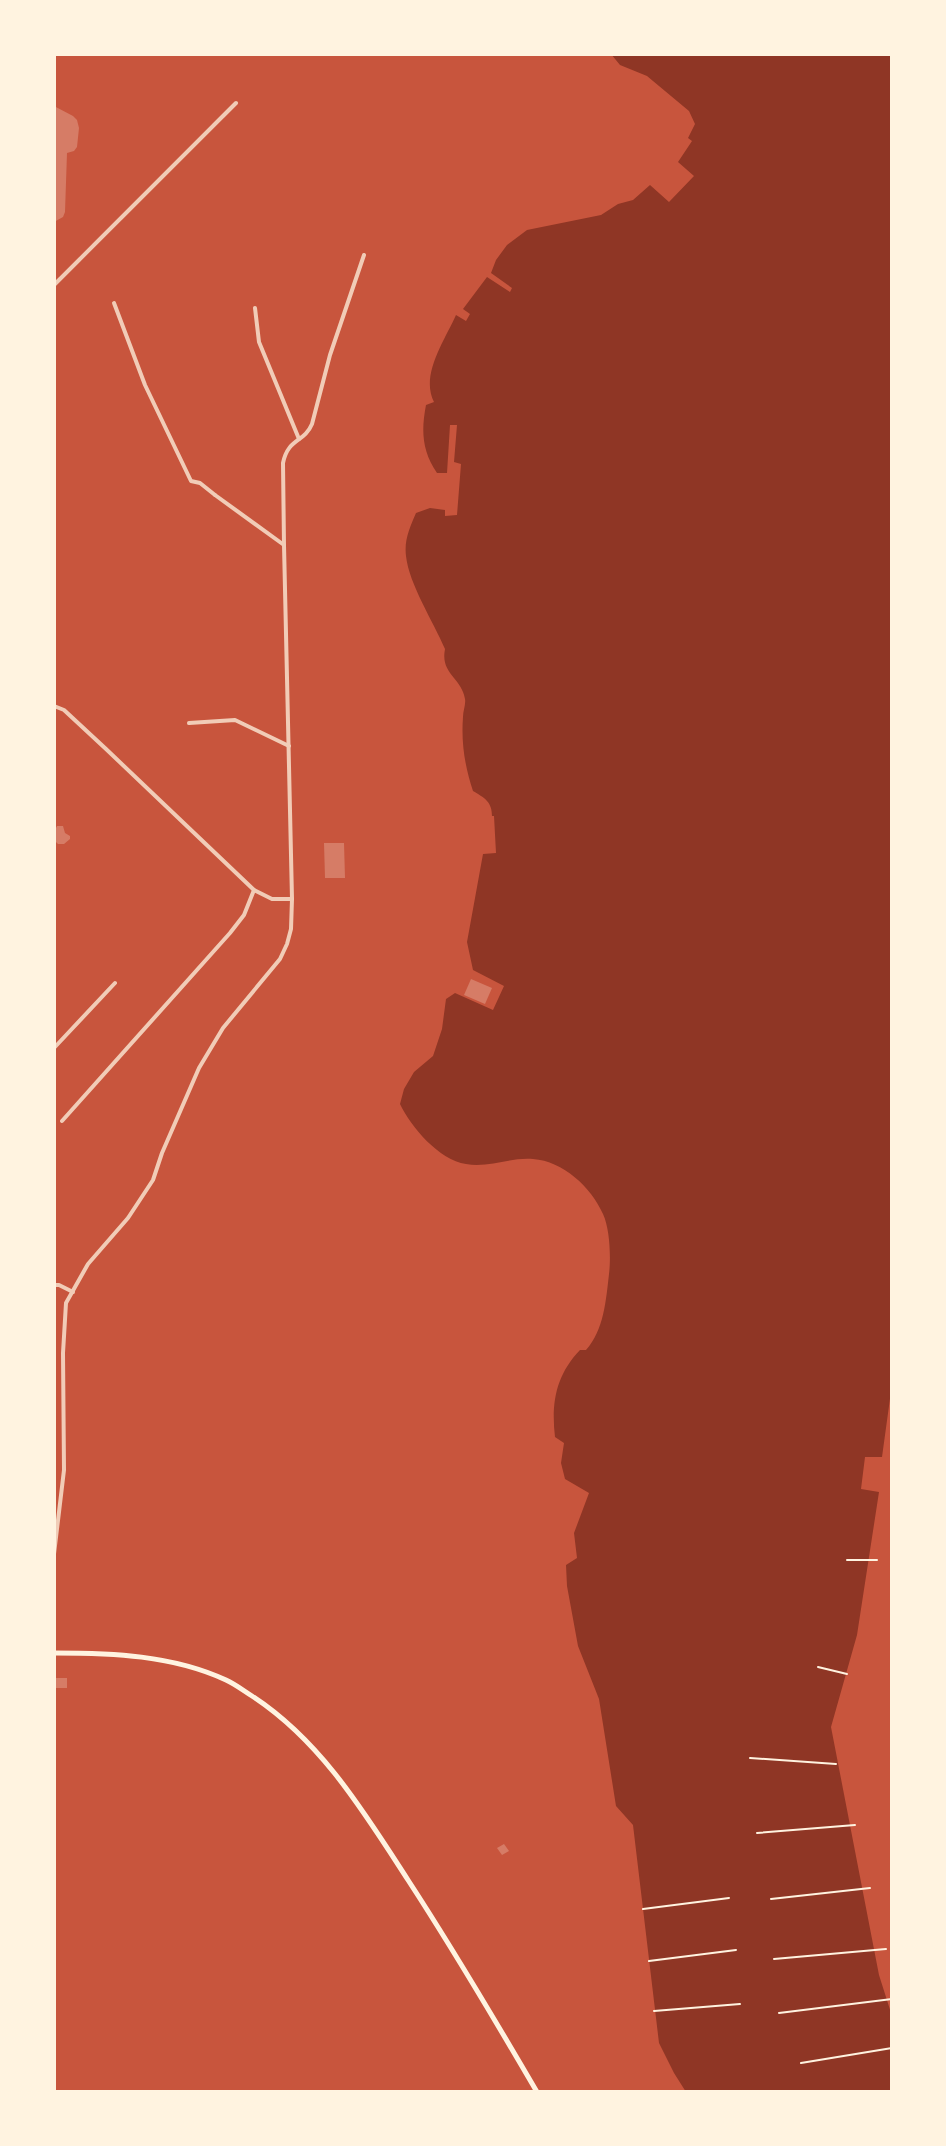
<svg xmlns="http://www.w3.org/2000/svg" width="946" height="2146" font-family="Overpass,sans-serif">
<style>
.water{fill:#8f3625}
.building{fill:#d67c66}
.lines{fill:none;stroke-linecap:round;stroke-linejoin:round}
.path{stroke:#fff3e0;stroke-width:2}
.minor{stroke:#f1ccb7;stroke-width:4}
.tertiary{stroke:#f1ccb7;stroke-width:4}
.secondary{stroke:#fff3e0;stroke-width:5}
</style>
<rect width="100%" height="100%" fill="#c8553d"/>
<path class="water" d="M611,54H892V1384L882,1457H865L861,1489L879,1492L857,1635L831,1727L879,1975L892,2016V2092H686L674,2073L659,2043L633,1825L616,1806L599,1699L578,1646L567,1586L566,1565L577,1558L574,1533L589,1493L565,1479L561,1463L564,1443L555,1437C551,1403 556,1375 580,1350H586C604,1330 606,1300 609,1274C611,1258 610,1229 603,1214C591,1187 563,1161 533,1159C510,1157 489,1168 466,1164C439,1160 411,1127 400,1104L404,1089L414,1072L433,1056L442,1029L446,999L455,993L493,1010L504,986L473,970L467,942L483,854L496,853L494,816H492C492,802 485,798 473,791C465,767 461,743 463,717C463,711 466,704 465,699C462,678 440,674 445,649C433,621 409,584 406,556C404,540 410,527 416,513L430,508L445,510V516L457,515L461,464L454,462L457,425H450L447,473H437C422,451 421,431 426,405L434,402C420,375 445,340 456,315L466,321L470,314L463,309L487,277L510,292L512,288L491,273L496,260L507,245L527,230L601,215L618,204L633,200L650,185L669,202L694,176L678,162L692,141L688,138L695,124L689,111L647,76L620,65Z"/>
<g class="building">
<polygon points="54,106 73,116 77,120 79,128 77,147 74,151 67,153 65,212 63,217 54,222"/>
<polygon points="57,826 63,826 65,833 70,836 70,839 64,844 58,844 55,841 55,830"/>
<polygon points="324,843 344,843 345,878 325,878"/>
<polygon points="471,979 492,988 485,1004 464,995"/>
<rect x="54" y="1678" width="13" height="10"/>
<polygon points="504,1844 509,1851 502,1855 497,1848"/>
</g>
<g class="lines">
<g class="path">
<polyline points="847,1560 877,1560"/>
<polyline points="818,1667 847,1674"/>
<polyline points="750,1758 836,1764"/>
<polyline points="757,1833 855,1825"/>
<polyline points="771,1899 870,1888"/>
<polyline points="643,1909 729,1898"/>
<polyline points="774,1959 886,1949"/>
<polyline points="649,1961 736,1950"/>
<polyline points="654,2011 740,2004"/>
<polyline points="779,2013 892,1999"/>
<polyline points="801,2063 892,2048"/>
</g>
<g class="minor">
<polyline points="54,285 236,103"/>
<polyline points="114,303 145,385 191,481 200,483 215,495"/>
<polyline points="255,308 259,342 299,439"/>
<path d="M284,545L283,463C288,438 304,443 312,424L330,355L364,255"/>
<polyline points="189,723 235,720 289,746"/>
<polyline points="54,1048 115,983"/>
<polyline points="62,1121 230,933 244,915 254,890"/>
<polyline points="54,1285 59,1285 73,1292"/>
</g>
<g class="tertiary">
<polyline points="54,706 64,710 106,749 254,890 272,899 292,899"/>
<polyline points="54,1554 64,1470 63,1353 66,1303 88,1264 128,1218 153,1180 162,1153 199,1068 223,1028 280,959 287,944 291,929 292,899 284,545 215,495"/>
</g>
<path class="secondary" d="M54,1653C112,1653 172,1655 226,1680C235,1684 244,1691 252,1696C321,1741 364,1812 408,1880C453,1949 495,2020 537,2092"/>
</g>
<rect width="946" height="2146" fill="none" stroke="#fff3e0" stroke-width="112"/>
</svg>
